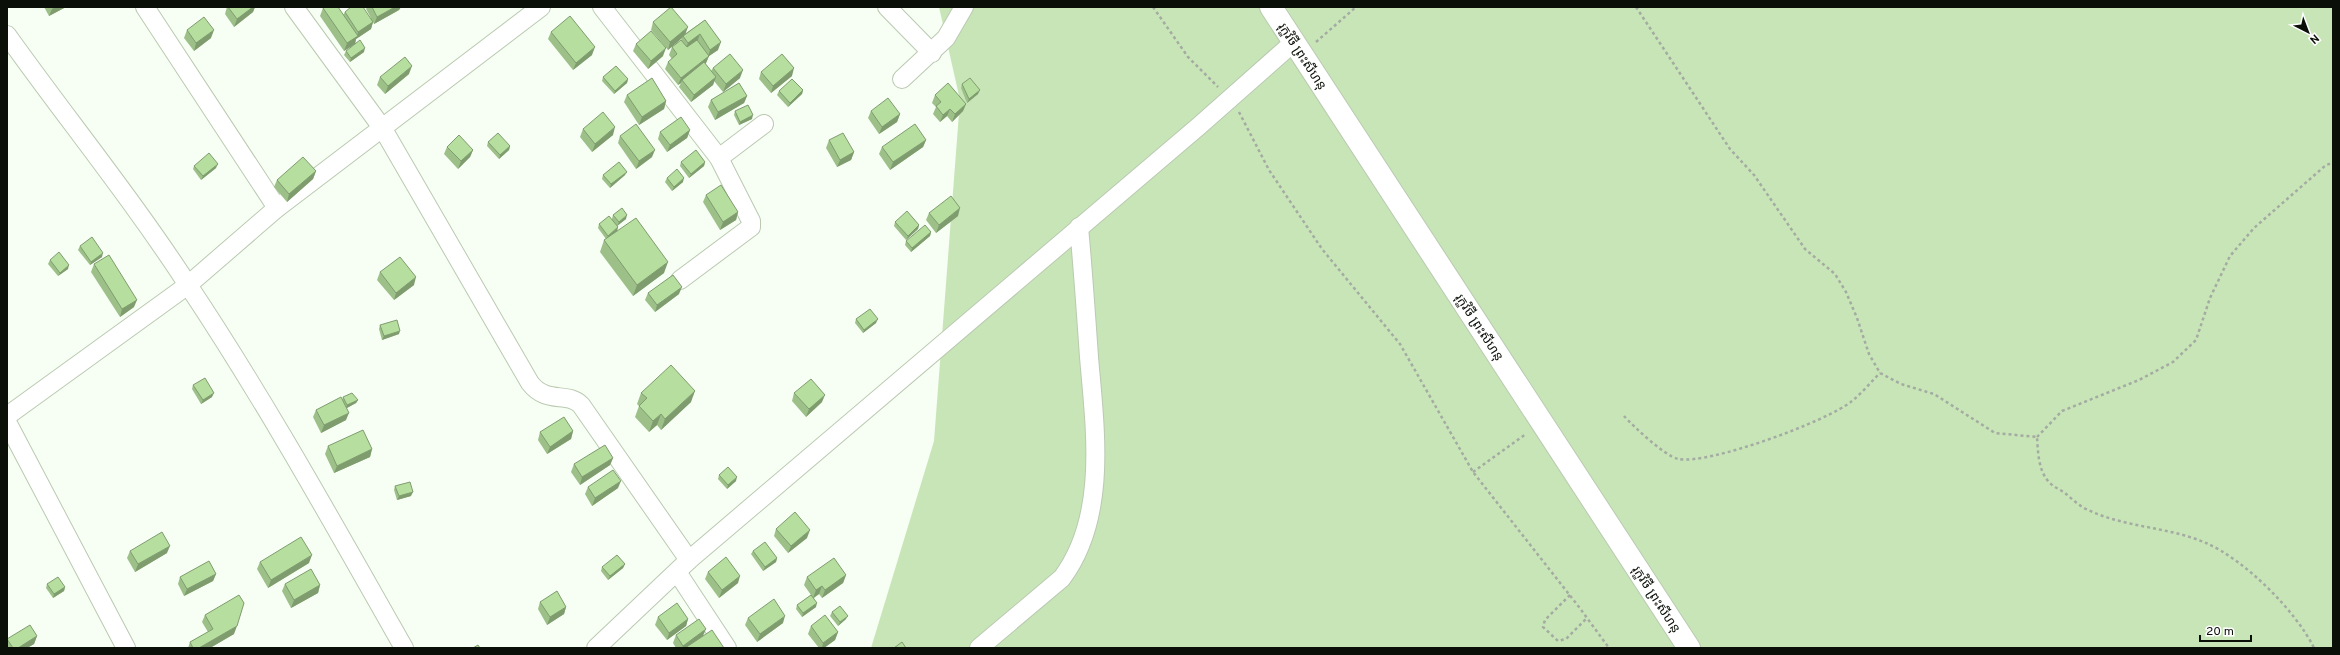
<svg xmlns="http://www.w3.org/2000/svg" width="2340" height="655" font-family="Overpass,'Noto Sans Khmer',sans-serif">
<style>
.green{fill:#c8e5b8}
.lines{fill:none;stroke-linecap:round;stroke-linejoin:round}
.minor-casing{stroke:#bacab1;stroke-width:20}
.tertiary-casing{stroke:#bacab1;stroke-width:24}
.path{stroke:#a4aba1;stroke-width:2.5;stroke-dasharray:3 3;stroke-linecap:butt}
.minor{stroke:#fff;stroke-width:18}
.tertiary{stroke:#fff;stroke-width:22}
.wall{fill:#9dc089}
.shaded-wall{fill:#7f9c6f}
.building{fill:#b6df9f;stroke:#7f9c6f}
.labels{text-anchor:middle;stroke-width:3;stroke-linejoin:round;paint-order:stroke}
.street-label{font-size:13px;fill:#0a0f07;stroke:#fff}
</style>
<rect width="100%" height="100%" fill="#f7fef4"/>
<polygon class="green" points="939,7 2333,7 2333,648 871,648 934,441 960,100"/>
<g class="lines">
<g class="minor-casing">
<g id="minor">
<polyline points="145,7 277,208"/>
<path d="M294,7L383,129L530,383C547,405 567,391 581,405L689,560"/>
<polyline points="602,7 719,158 764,124"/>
<polyline points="887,7 932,53"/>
<path d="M7,35C67,119 132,199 188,285C266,402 334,525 404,648"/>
<polyline points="902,79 946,38 964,7"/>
<polyline points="680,280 751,227 751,221 719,158"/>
<polyline points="7,416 188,285 277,208 541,7"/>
<polyline points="7,422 126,648"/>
<polyline points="677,572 727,648"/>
<polyline points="596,648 689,560 1199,126 1294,42"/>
<path d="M979,648L1062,578C1108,516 1095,429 1089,357C1086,314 1083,270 1079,227"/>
</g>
</g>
<g class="tertiary-casing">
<polyline id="tertiary" points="1271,7 1689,648"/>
</g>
<g class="path">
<polyline points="1153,7 1188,57 1218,87"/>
<path d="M1636,7L1730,149L1754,175L1805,249L1835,274L1846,292L1857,318L1869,354L1880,373L1901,384L1934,394L1995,433L2037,437C2038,451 2038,469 2048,481C2052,486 2059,489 2065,493C2071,498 2077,504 2084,508C2123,528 2167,526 2206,543C2245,560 2296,611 2314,648"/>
<polyline points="1316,42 1356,7"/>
<polyline points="1239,112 1269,170 1322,249 1400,344 1473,472 1579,607 1609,648"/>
<path d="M1624,416C1634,427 1665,456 1678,459C1709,465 1828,421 1852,401C1862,393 1871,382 1880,373"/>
<polyline points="2037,437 2062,411 2139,380 2173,362 2196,340 2210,298 2230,256 2254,228 2326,165 2333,163"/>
<polyline points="1473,472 1526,434"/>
<polyline points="1570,595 1545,620 1543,627 1558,641 1566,639 1587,618"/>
</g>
<use href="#minor" class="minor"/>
<use href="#tertiary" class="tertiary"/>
</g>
<g class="wall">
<polygon points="44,7 66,7 49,16"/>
<polygon points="227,7 255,7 253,12 234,27 225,14"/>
<polygon points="367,7 401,7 399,10 374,24 373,22 371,29 356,39 355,44 344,51 320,16 323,8 343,15 345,12 371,18 366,9"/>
<polygon points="705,20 718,50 709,56 706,63 705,64 711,71 713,68 740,78 723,92 714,81 713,85 691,102 679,87 681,83 678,85 665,69 668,62 672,59 669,55 672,47 681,40 682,38 668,50 651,30 653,22 686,33"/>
<polygon points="187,30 211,38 194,51 184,38"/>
<polygon points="551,32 592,55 573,70 548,39"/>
<polygon points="636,44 663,56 648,69 633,51"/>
<polygon points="346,51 364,52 350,62 344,55"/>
<polygon points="761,72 792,76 771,93 759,79"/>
<polygon points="409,74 385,94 377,85 380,77"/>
<polygon points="603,77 628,79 627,83 614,94 602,81"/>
<polygon points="962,84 978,94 967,103 961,88"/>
<polygon points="803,90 802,94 788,107 777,95 779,91"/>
<polygon points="627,95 666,101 664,109 639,125 624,102"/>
<polygon points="935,95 966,104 963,111 952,122 947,116 940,122 933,114 936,107 932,103"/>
<polygon points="747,96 744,103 715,120 708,107 711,100"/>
<polygon points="735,111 752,119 739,125 734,115"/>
<polygon points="871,111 900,114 897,122 879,134 868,118"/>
<polygon points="583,129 613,135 592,152 580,137"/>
<polygon points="690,130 687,138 667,152 658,139 660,132"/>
<polygon points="620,136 652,157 636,169 618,143"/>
<polygon points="829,140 854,152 851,160 837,167 826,148"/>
<polygon points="926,140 923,147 890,170 879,154 882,147"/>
<polygon points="488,142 510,146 509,150 499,159 487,146"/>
<polygon points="447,147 473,150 470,157 458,169 444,154"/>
<polygon points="681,162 705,162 704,166 689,178 680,166"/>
<polygon points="194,166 216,168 201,180 193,169"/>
<polygon points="316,171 313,179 287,202 274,187 277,180"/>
<polygon points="603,175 625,175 610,188 602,179"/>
<polygon points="667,178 683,182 672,191 665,182"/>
<polygon points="706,195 738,212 736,220 720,230 703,202"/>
<polygon points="929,213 958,216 936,233 926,220"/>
<polygon points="613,215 626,219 617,226 618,227 617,231 664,273 633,296 600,252 604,240 606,239 598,228 599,224 612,219"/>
<polygon points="895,222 919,225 918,229 906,240 894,226"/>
<polygon points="931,232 930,236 911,252 905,245 906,241"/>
<polygon points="80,246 102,257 90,265 78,250"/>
<polygon points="50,260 68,269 58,276 48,264"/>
<polygon points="94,264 134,307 120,317 91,272"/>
<polygon points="380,272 414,285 394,300 377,280"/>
<polygon points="648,293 679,294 655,312 645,300"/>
<polygon points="856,319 876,323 863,333 855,323"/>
<polygon points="380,325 399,334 382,340 379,329"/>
<polygon points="193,385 212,397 201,404 192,389"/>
<polygon points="641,393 691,402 661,430 657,425 649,432 635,417 639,406 637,404"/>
<polygon points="794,393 822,402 806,417 792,401"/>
<polygon points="343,397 358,400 356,403 347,408 346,420 321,433 313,417 316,410 342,400"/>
<polygon points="573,431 571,439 547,454 538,440 540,432"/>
<polygon points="328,446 372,449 370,457 334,473 325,454"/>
<polygon points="613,458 610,465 580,485 571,472 574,464"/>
<polygon points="719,475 736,481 727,489 718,479"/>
<polygon points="395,486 411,496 397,500 394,490"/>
<polygon points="588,487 618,488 592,506 585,494"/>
<polygon points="776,529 807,538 788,553 774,536"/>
<polygon points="130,551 167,553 135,572 127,558"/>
<polygon points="753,551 777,558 776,562 763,571 751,554"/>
<polygon points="260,562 309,563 268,588 257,569"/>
<polygon points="625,564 623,568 608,580 601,571 602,567"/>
<polygon points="708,572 738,583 719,598 705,579"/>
<polygon points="216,574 213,581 184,596 178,584 180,577"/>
<polygon points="846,575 843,583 822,598 819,594 814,598 816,607 802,617 796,609 797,605 811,595 804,585 807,577"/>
<polygon points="47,584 65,587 64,591 53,598 46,588"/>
<polygon points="285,584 320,585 318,593 291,608 282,591"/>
<polygon points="540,602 566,607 564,614 547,625 538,609"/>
<polygon points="832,612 846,619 838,626 830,616"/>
<polygon points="205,615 234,634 210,648 188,648 190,642 208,632 202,622"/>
<polygon points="658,617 688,619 686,626 667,640 655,625"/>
<polygon points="748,618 783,623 757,642 745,625"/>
<polygon points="811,626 838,632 835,640 824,648 819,648 808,634"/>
<polygon points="676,635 703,636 724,648 676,648 673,643"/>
<polygon points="37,636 34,644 27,648 7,648 7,639"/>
</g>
<g class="shaded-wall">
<polygon points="55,7 66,7 49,16 52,9"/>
<polygon points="253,7 255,7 253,12 234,27 237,19"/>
<polygon points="395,7 401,7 399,10 374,24 377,17"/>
<polygon points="373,22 371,29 356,39 355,44 344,51 347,43 357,36 358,32"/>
<polygon points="688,27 685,35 683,36 682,38 668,50 670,42"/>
<polygon points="214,30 211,38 194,51 196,43"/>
<polygon points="700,34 697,42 685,50 688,43"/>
<polygon points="721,42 718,50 709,56 706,63 683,81 682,80 681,83 678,85 681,78 708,57 710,50"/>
<polygon points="595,47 592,55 573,70 576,63"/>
<polygon points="365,48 364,52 350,62 351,58"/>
<polygon points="666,48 663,56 648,69 651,61"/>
<polygon points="412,66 409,74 385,94 388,86"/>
<polygon points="794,68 792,76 771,93 773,86"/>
<polygon points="743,70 740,78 723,92 726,84"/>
<polygon points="716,77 713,85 691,102 694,95"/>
<polygon points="628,79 627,83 614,94 615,91"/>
<polygon points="803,90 802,94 788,107 790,103"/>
<polygon points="980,90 978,94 967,103 969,99"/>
<polygon points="747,96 744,103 715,120 718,112"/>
<polygon points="666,101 664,109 639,125 642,117"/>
<polygon points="966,104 963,111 952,122 955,114"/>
<polygon points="950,109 947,116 940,122 943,115"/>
<polygon points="900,114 897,122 879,134 882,127"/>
<polygon points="753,115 752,119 739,125 740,122"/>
<polygon points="615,127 613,135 592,152 595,144"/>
<polygon points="690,130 687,138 667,152 670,145"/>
<polygon points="926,140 923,147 890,170 893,162"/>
<polygon points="510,146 509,150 499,159 500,155"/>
<polygon points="473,150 470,157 458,169 461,161"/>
<polygon points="655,150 652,157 636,169 639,161"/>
<polygon points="854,152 851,160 837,167 840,160"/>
<polygon points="705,162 704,166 689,178 691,174"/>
<polygon points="218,164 216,168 201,180 203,176"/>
<polygon points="316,171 313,179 287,202 289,194"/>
<polygon points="627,172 625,175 610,188 611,184"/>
<polygon points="684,178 683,182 672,191 674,187"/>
<polygon points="960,208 958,216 936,233 939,225"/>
<polygon points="738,212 736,220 720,230 723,222"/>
<polygon points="627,215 626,219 617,226 619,222"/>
<polygon points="919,225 918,229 906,240 908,236"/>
<polygon points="618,227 617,231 606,239 608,236"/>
<polygon points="931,232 930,236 911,252 912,248"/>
<polygon points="103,253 102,257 90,265 91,262"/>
<polygon points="668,262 664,273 633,296 637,285"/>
<polygon points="69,265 68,269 58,276 60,273"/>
<polygon points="416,277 414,285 394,300 396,293"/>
<polygon points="682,287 679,294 655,312 657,305"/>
<polygon points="137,300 134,307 120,317 122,309"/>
<polygon points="878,319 876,323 863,333 864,330"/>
<polygon points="400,331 399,334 382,340 384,336"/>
<polygon points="695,391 691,402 661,430 665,419"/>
<polygon points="214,393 212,397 201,404 203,400"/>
<polygon points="825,395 822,402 806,417 809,409"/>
<polygon points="358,400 356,403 345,409 347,405"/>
<polygon points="349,413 346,420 321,433 324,425"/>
<polygon points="661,414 657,425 649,432 653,421"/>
<polygon points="573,431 571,439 547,454 550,447"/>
<polygon points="372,449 370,457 334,473 337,466"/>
<polygon points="613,458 610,465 580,485 582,477"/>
<polygon points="737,477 736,481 727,489 728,485"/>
<polygon points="621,481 618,488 592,506 595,498"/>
<polygon points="413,492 411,496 397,500 399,496"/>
<polygon points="810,530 807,538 788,553 791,546"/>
<polygon points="170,546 167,553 135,572 138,564"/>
<polygon points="312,555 309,563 268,588 271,580"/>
<polygon points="777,558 776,562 763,571 765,567"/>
<polygon points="625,564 623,568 608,580 610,576"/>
<polygon points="216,574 213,581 184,596 187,589"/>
<polygon points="846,575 843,583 822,598 825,590"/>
<polygon points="740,576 738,583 719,598 722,590"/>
<polygon points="320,585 318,593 291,608 294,600"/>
<polygon points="822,586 819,594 813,598 816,590"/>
<polygon points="65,587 64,591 53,598 54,594"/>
<polygon points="817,603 816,607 802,617 803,613"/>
<polygon points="566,607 564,614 547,625 550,617"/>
<polygon points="785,616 783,623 757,642 760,634"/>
<polygon points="848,616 846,619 838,626 840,622"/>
<polygon points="688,619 686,626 667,640 669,633"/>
<polygon points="237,626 234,634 210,648 199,648"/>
<polygon points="706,629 703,636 687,648 682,648 683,646"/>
<polygon points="838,632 835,640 824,648 822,648 823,643"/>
<polygon points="37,636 34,644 27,648 18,648"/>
</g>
<g class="building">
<polygon points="228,7 253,7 237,19"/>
<polygon points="324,7 338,7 358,36 347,43 323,8"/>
<polygon points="351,7 363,7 373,22 358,32 345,12"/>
<polygon points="372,7 395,7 377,17"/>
<polygon points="671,7 688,27 670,42 653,22"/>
<polygon points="570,16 595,47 576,63 551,32"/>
<polygon points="204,17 214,30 196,43 187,30"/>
<polygon points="705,20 721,42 710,50 700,34 688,43 683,36"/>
<polygon points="651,31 666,48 651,61 636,44"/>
<polygon points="360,40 365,48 351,58 346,51"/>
<polygon points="681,40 687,47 697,40 709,56 681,78 668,62 677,54 672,47"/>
<polygon points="730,54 743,70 726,84 713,68"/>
<polygon points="782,54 794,68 773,86 761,72"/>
<polygon points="405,57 412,66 388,86 380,77"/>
<polygon points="704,62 716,77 694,95 682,80"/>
<polygon points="616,66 628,79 615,91 603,77"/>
<polygon points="652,78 666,101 642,117 627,95"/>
<polygon points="970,78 980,90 969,99 962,84"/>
<polygon points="792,79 803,90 790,103 779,91"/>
<polygon points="739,83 747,96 718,112 711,100"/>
<polygon points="948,83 966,104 955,114 950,109 943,115 936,106 941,102 935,95"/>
<polygon points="888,98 900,114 882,127 871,111"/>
<polygon points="748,105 753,115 740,122 735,111"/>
<polygon points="603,112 615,127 595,144 583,129"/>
<polygon points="681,117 690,130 670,145 660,132"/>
<polygon points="636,124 655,150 639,161 620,136"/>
<polygon points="915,124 926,140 893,162 882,147"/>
<polygon points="498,133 510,146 500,155 488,142"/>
<polygon points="843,133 854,152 840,160 829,140"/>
<polygon points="459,135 473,150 461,161 447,147"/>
<polygon points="696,150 705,162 691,174 681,162"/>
<polygon points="209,153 218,164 203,176 194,166"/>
<polygon points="303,157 316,171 289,194 277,180"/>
<polygon points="619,162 627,172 611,184 603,175"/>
<polygon points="677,169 684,178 674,187 667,178"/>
<polygon points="721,185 738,212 723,222 706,195"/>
<polygon points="951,196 960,208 939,225 929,213"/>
<polygon points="622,208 627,215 619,222 613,215"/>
<polygon points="907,211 919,225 908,236 895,222"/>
<polygon points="609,216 618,227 608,236 599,224"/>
<polygon points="636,218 668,262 637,285 604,240"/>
<polygon points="925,225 931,232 912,248 906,241"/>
<polygon points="92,237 103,253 91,262 80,246"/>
<polygon points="59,252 69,265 60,273 50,260"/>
<polygon points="109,255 137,300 122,309 94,264"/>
<polygon points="400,257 416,277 396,293 380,272"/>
<polygon points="673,275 682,287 657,305 648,293"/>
<polygon points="870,309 878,319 864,330 856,319"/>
<polygon points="397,320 400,331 384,336 380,325"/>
<polygon points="671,365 695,391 665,419 661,414 653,421 639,406 647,398 641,393"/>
<polygon points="205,378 214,393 203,400 193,385"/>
<polygon points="811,379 825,395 809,409 794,393"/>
<polygon points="352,393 358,400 347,405 343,397"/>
<polygon points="341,397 349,413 324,425 316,410"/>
<polygon points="564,417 573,431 550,447 540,432"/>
<polygon points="363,430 372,449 337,466 328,446"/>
<polygon points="605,445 613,458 582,477 574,464"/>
<polygon points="728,467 737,477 728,485 719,475"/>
<polygon points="613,470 621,481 595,498 588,487"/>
<polygon points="410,482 413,492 399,496 395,486"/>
<polygon points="795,512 810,530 791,546 776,529"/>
<polygon points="162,532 170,546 138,564 130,551"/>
<polygon points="301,537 312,555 271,580 260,562"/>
<polygon points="765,542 777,558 765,567 753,551"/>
<polygon points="617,555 625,564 610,576 602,567"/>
<polygon points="726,557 740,576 722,590 708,572"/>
<polygon points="834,558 846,575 825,590 822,586 816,590 807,577"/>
<polygon points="209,561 216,574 187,589 180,577"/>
<polygon points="311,569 320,585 294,600 285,584"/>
<polygon points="58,577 65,587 54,594 47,584"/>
<polygon points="557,591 566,607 550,617 540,602"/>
<polygon points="239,595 244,603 237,626 199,648 193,648 190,642 213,629 205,615"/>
<polygon points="811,595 817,603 803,613 797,605"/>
<polygon points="774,599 785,616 760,634 748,618"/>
<polygon points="677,603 688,619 669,633 658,617"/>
<polygon points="840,606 848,616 840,622 832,612"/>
<polygon points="825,615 838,632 823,643 811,626"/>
<polygon points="699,619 706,629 683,646 676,635"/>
<polygon points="30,625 37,636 18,648 13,648 7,639"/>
<polygon points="712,630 724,648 685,648"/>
<polygon points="902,642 906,648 894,648"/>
<polygon points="478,645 480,648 473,648"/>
</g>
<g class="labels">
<g class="street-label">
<text transform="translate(1303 56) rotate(57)" y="5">រុក្ខវិថី ព្រះសីហនុ</text>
<text transform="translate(1480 327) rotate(57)" y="5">រុក្ខវិថី ព្រះសីហនុ</text>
<text transform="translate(1657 599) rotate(57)" y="5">រុក្ខវិថី ព្រះសីហនុ</text>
</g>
</g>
<rect width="2340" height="655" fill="none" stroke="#0a0f07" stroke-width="16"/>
<g transform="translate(2308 32) rotate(138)" stroke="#ffffff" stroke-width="3" paint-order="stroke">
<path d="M0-3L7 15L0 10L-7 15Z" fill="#0a0f07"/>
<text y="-6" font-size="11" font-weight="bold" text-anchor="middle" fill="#0a0f07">N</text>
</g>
<path d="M2200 635v6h51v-6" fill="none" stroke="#0a0f07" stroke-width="2"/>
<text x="2206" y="635" font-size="12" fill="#0a0f07" stroke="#ffffff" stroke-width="3" paint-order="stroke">20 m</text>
</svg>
